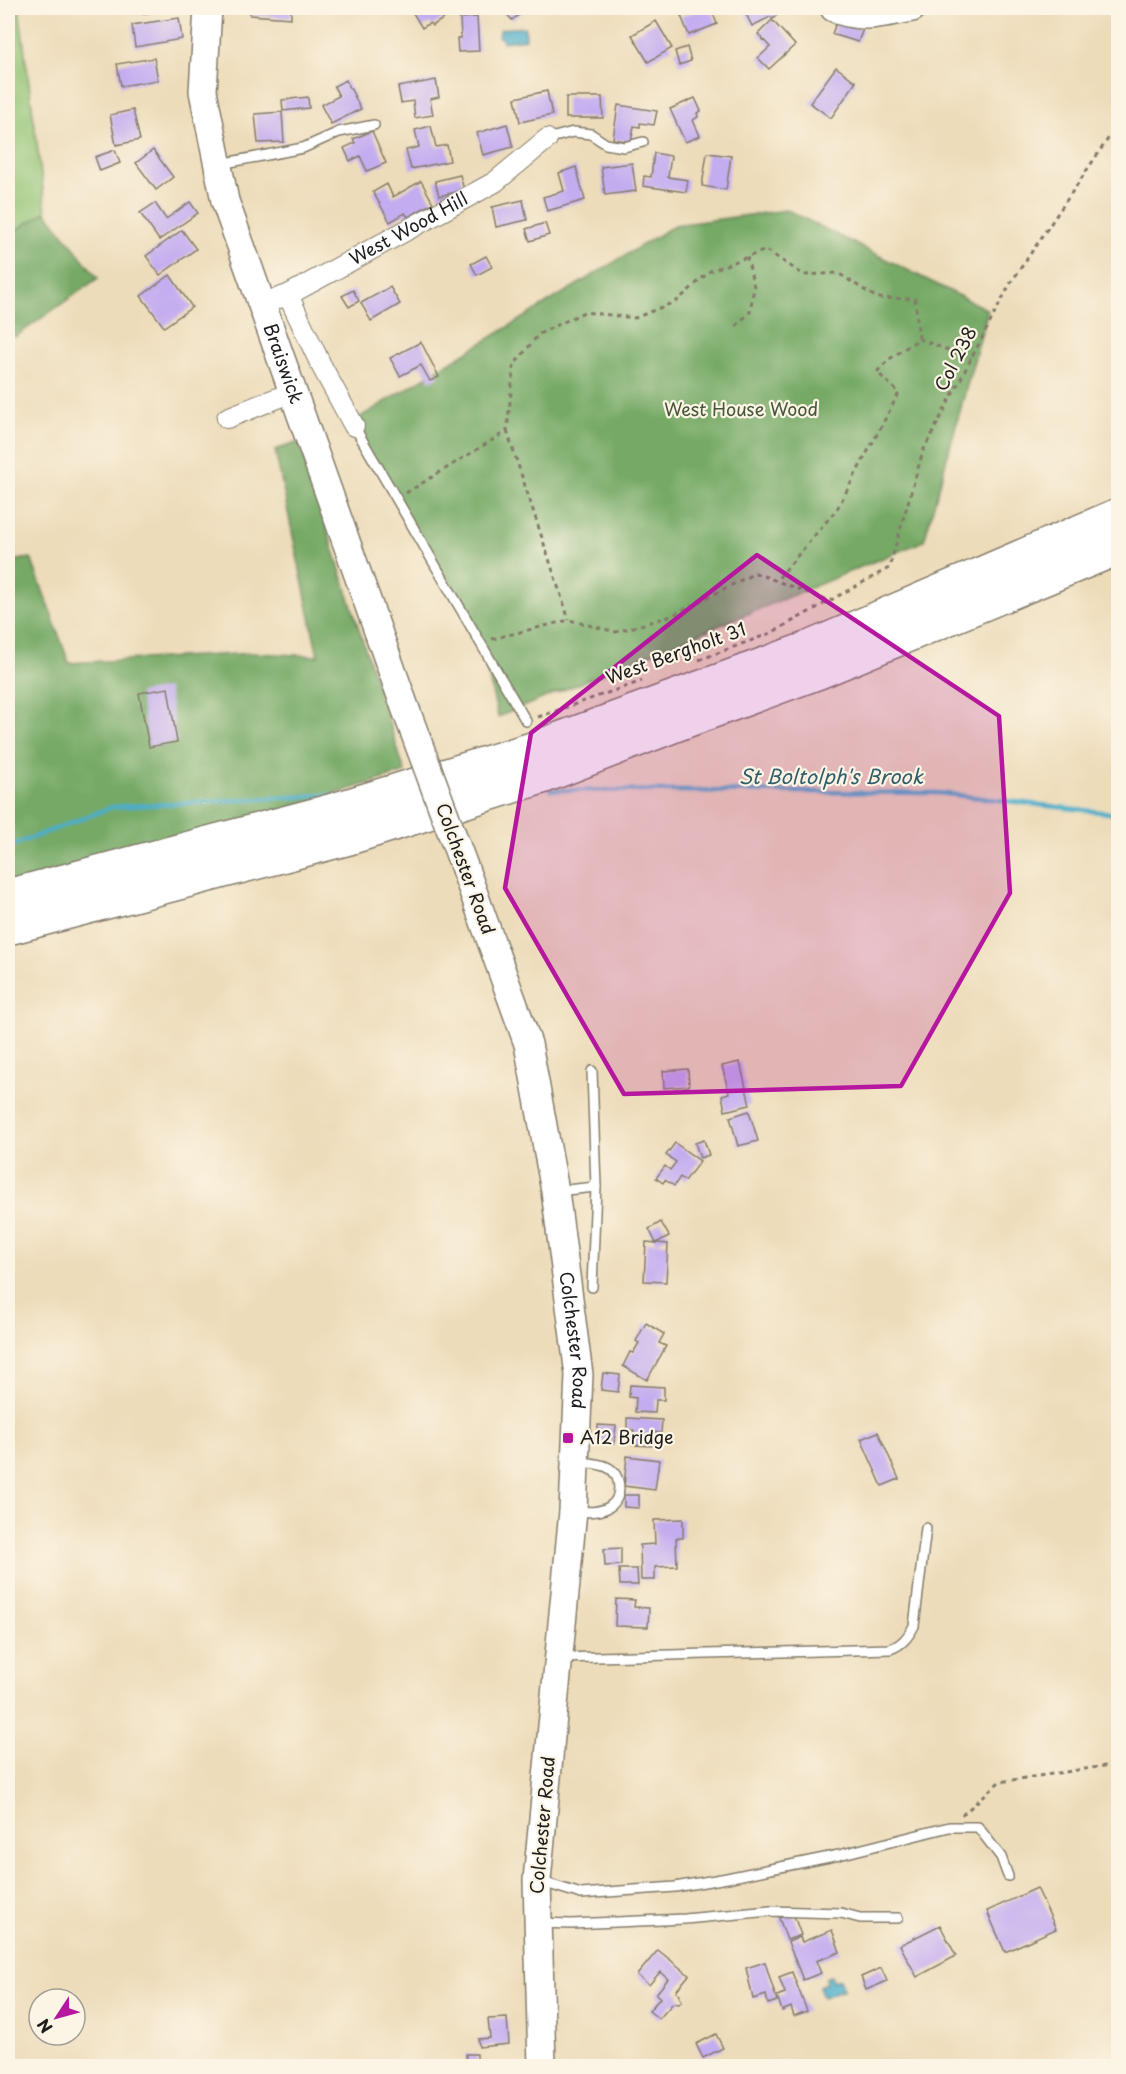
<svg xmlns="http://www.w3.org/2000/svg" width="1126" height="2074" font-family="'Playpen Sans',sans-serif">
<style>
.green{fill:#91c373;stroke:#567048;stroke-width:1.5}
.forest{fill:#74a965;stroke:#486240;stroke-width:1.5}
.water{fill:#49adc9;stroke:#326472;stroke-width:1.5}
.lines{fill:none;stroke-linecap:round;stroke-linejoin:round}
.stream{stroke:#49adc9;stroke-width:4.5}
.building{fill:#c3acf0}
.lane-casing{stroke:#847c6b;stroke-width:12}
.street-casing{stroke:#847c6b;stroke-width:22}
.secondary-casing{stroke:#847c6b;stroke-width:30}
.highway-casing{stroke:#847c6b;stroke-width:36}
.path{stroke:#847c6b;stroke-width:3;stroke-dasharray:4.5 4.5;stroke-linecap:butt}
.lane{stroke:#fff;stroke-width:9}
.street{stroke:#fff;stroke-width:20}
.secondary{stroke:#fff;stroke-width:27}
.highway{stroke:#fff;stroke-width:33}
.secondary-bridge-casing{stroke:#847c6b;stroke-width:30;stroke-linecap:butt}
.secondary-bridge{stroke:#fff;stroke-width:27}
.marked{fill:#b5179e;fill-opacity:0.2;stroke:#b5179e;stroke-width:4.5;stroke-linejoin:round}
.poi-dot{fill:#b5179e;stroke:#fcf5e5;stroke-width:2}
.labels{text-anchor:middle;stroke-width:4.5;stroke-linejoin:round;paint-order:stroke}
.street-label{font-size:18px;fill:#1c1c1c;stroke:#fcf5e5}
.park-label{font-size:18px;fill:#45563a;stroke:#fcf5e5}
.poi-label{font-size:18px;fill:#1c1c1c;stroke:#fcf5e5;text-anchor:start}
.water-label{font-size:20px;font-style:italic;fill:#305d6a;stroke:#fcf5e5}
</style>
<rect width="100%" height="100%" fill="#fcf5e5"/>
<filter id="ink" filterUnits="userSpaceOnUse"><feTurbulence type="fractalNoise" baseFrequency=".0167" numOctaves="2"/><feDisplacementMap in="SourceGraphic" scale="12" xChannelSelector="R" yChannelSelector="G"/><feConvolveMatrix kernelMatrix="1 2 1 2 8 2 1 2 1" color-interpolation-filters="sRGB"/></filter>
<filter id="wash" filterUnits="userSpaceOnUse"><feTurbulence type="fractalNoise" baseFrequency=".008" numOctaves="4" result="noise"/><feDisplacementMap in="SourceGraphic" scale="24" xChannelSelector="R" yChannelSelector="G"/><feGaussianBlur stdDeviation="1.35" result="paint"/><feColorMatrix in="noise" values="0 0 0 0 0 0 0 0 0 0 0 0 0 0 0 0 0 1.4 0 .05"/><feComposite in="paint" operator="in"/></filter>
<g filter="url(#wash)">
<rect width="100%" height="100%" fill="#eddcba"/>
<polygon class="green" points="8,8 19,8 46,212 8,235"/>
<g class="forest">
<polygon points="787,210 988,310 924,541 498,717 481,643 352,422 675,225"/>
<polygon points="46,212 98,278 15,337 8,326 8,235"/>
<polygon points="299,442 405,772 8,896 8,561 31,558 69,663 255,653 318,656 275,450"/>
</g>
<g class="water">
<polygon points="525,27 526,39 503,42 502,39 498,36 501,29"/>
<polygon points="831,1976 832,1981 840,1979 844,1989 823,1997 819,1986 826,1983 825,1978"/>
</g>
<g class="lines">
<g class="stream">
<polyline points="550,790 938,793 1118,814"/>
<polyline points="8,847 112,807 330,795"/>
</g>
</g>
<g id="blocks">
<g class="building">
<rect x="128" y="8" width="20" height="5"/>
<polygon points="251,8 291,8 291,18 250,15"/>
<polygon points="410,8 455,8 457,10 432,26 430,23 422,28"/>
<polygon points="501,8 528,8 512,20"/>
<polygon points="703,8 711,8 717,24 689,35 681,16"/>
<polygon points="743,8 783,8 773,19 770,17 752,26"/>
<polygon points="477,17 479,51 458,52 457,38 461,38 460,18"/>
<polygon points="179,18 182,39 135,47 132,25"/>
<polygon points="772,20 795,45 769,69 758,58 770,47 758,34"/>
<polygon points="837,20 863,29 858,42 832,34"/>
<polygon points="656,21 672,48 648,62 632,35"/>
<polygon points="687,47 691,61 679,65 675,51"/>
<polygon points="154,58 158,80 121,86 117,64"/>
<polygon points="836,67 856,82 831,118 810,103"/>
<polygon points="346,80 361,109 331,124 321,105 339,96 334,86"/>
<polygon points="436,80 439,97 430,99 433,115 415,118 413,101 401,103 398,87"/>
<polygon points="547,91 552,115 520,122 515,98"/>
<polygon points="308,97 309,108 283,111 282,100"/>
<polygon points="566,97 602,97 603,118 566,118"/>
<polygon points="695,98 701,111 697,113 698,117 693,120 700,136 685,142 670,109"/>
<polygon points="618,105 657,111 654,125 640,123 640,127 634,126 631,142 613,139"/>
<polygon points="133,110 140,140 116,145 110,115"/>
<polygon points="282,112 284,142 258,143 255,114"/>
<polygon points="507,124 513,147 483,155 477,133"/>
<polygon points="431,126 436,147 447,145 450,161 411,169 406,150 419,147 415,130"/>
<polygon points="372,131 386,163 367,171 360,156 350,161 344,148 355,143 353,139"/>
<polygon points="115,150 120,163 100,171 95,157"/>
<polygon points="153,150 173,177 156,190 136,163"/>
<polygon points="654,153 671,156 668,177 688,180 686,192 643,186 644,176 651,177"/>
<polygon points="707,153 731,156 726,190 702,186"/>
<polygon points="632,163 636,191 605,195 601,167"/>
<polygon points="576,167 585,200 547,211 543,197 564,191 559,173"/>
<polygon points="460,175 464,190 439,196 435,181"/>
<polygon points="421,181 433,203 408,217 405,213 390,222 373,192 387,184 393,197"/>
<polygon points="523,200 527,220 496,227 492,207"/>
<polygon points="190,202 198,213 159,240 140,213 155,203 166,219"/>
<polygon points="545,223 549,235 530,241 526,229"/>
<polygon points="182,230 196,249 160,275 146,256"/>
<polygon points="486,256 492,267 477,275 471,264"/>
<polygon points="170,275 192,307 164,327 141,296"/>
<polygon points="390,287 400,304 371,321 361,303"/>
<polygon points="353,290 359,301 349,307 342,296"/>
<polygon points="421,342 439,377 430,381 421,365 400,376 390,358"/>
<polygon points="168,688 177,742 149,747 139,693"/>
<polygon points="740,1062 750,1105 725,1111 722,1095 729,1093 722,1066"/>
<polygon points="688,1069 689,1086 664,1088 663,1071"/>
<polygon points="749,1111 758,1141 738,1146 730,1117"/>
<polygon points="704,1140 709,1155 700,1158 695,1143"/>
<polygon points="675,1143 700,1161 685,1181 680,1177 674,1186 665,1180 663,1183 656,1178 665,1166 670,1170 676,1162 666,1155"/>
<polygon points="661,1222 669,1236 656,1243 649,1229"/>
<polygon points="646,1242 668,1244 666,1282 644,1281"/>
<polygon points="646,1323 664,1334 659,1343 666,1346 647,1380 623,1366 630,1352 633,1353 639,1343 636,1341"/>
<polygon points="603,1373 620,1375 618,1392 601,1390"/>
<polygon points="630,1385 664,1387 664,1400 656,1400 655,1413 635,1412 636,1398 629,1397"/>
<polygon points="627,1418 662,1420 661,1433 654,1432 654,1446 633,1445 634,1430 627,1430"/>
<polygon points="598,1425 616,1426 614,1444 597,1443"/>
<polygon points="878,1432 899,1479 882,1486 861,1439"/>
<polygon points="627,1456 659,1460 655,1490 624,1486"/>
<polygon points="624,1495 639,1495 639,1508 624,1507"/>
<polygon points="683,1519 683,1538 676,1538 677,1566 655,1567 655,1580 641,1580 640,1545 655,1544 654,1520"/>
<polygon points="621,1548 621,1565 605,1566 604,1549"/>
<polygon points="619,1569 637,1569 638,1585 620,1585"/>
<polygon points="616,1599 635,1600 634,1607 649,1608 648,1627 615,1626"/>
<polygon points="1037,1888 1056,1929 1005,1952 987,1911"/>
<polygon points="793,1913 801,1935 787,1940 779,1918"/>
<polygon points="940,1925 956,1956 917,1977 900,1945"/>
<polygon points="832,1930 840,1952 816,1961 821,1973 803,1980 788,1942 800,1937 802,1942"/>
<polygon points="658,1950 689,1975 676,1991 680,1995 679,1996 682,2001 679,2004 673,2003 659,2019 649,2011 660,1998 656,1994 668,1979 660,1972 649,1985 637,1975"/>
<polygon points="765,1962 777,2001 768,2004 766,1995 753,1999 746,1968"/>
<polygon points="881,1968 887,1981 866,1990 861,1977"/>
<polygon points="792,1972 807,2011 794,2016 791,2007 782,2011 777,1996 785,1993 779,1977"/>
<polygon points="507,2018 509,2044 479,2047 478,2039 490,2038 488,2019"/>
<polygon points="716,2034 723,2048 703,2058 696,2044"/>
<rect x="466" y="2054" width="11" height="12"/>
</g>
</g>
</g>
<g filter="url(#ink)">
<use href="#blocks" fill-opacity="0" stroke="#847c6b" stroke-width="1.5"/>
<g class="lines">
<g class="lane-casing">
<g id="lane">
<polyline points="547,139 573,132 591,134 606,144 624,147 643,142"/>
<polyline points="220,164 303,148 339,132 374,125"/>
<polyline points="354,426 526,721"/>
<polyline points="556,1191 596,1187"/>
<polyline points="592,1287 596,1187 592,1071"/>
<path d="M576,1511C587,1512 599,1513 609,1507C623,1499 622,1474 607,1467C598,1463 587,1463 578,1462"/>
<path d="M561,1658L890,1649C902,1645 908,1637 914,1626L926,1528"/>
<polyline points="539,1881 581,1894 675,1887 727,1878 839,1855 949,1827 978,1827 1001,1857 1008,1876"/>
<polyline points="539,1923 571,1924 685,1919 770,1911 841,1913 860,1918 898,1918"/>
</g>
</g>
<g class="street-casing">
<g id="street">
<polyline points="288,295 321,365 354,426"/>
<path id="s1" d="M261,304L288,295L495,182L547,139"/>
<polyline points="227,418 293,392"/>
</g>
</g>
<g class="secondary-casing">
<g id="secondary">
<path id="s2" d="M208,8L203,91L225,201L406,710"/>
<path d="M834,8C859,21 886,13 912,8"/>
<path id="s3" d="M465,869L528,1044L555,1191L579,1375L573,1511L537,1880L542,2066"/>
</g>
</g>
<g class="highway-casing">
<g id="highway">
<polyline points="8,896 330,811 532,749 806,649 1118,515"/>
<polyline points="8,928 349,838 545,776 678,724 819,672 1118,548"/>
</g>
</g>
<g class="path">
<polyline points="736,326 750,312 754,287 747,257"/>
<polyline points="919,339 971,359"/>
<polyline points="507,431 569,620"/>
<polyline points="406,493 507,431 514,365 539,334 584,312 635,318 677,301 710,271 766,250 804,275 838,273 877,298 915,299 919,339 888,360 877,372 899,393 837,509 776,581"/>
<polyline points="492,639 569,620 616,632 671,616 755,573 831,601"/>
<polyline points="699,660 771,633 889,568 923,451 1010,284 1118,124"/>
<polyline points="538,717 642,681"/>
<polyline points="962,1815 999,1782 1118,1764"/>
</g>
<use href="#lane" class="lane"/>
<use href="#street" class="street"/>
<use href="#secondary" class="secondary"/>
<use href="#highway" class="highway"/>
<g class="secondary-bridge-casing">
<polyline id="secondary-bridge" points="406,710 465,869"/>
</g>
<use href="#secondary-bridge" class="secondary-bridge"/>
</g>
</g>
<path class="marked" d="M757,555L999,716L1010,893L901,1086L624,1094L505,888L531,733Z"/>
<rect class="poi-dot" x="562" y="1432" width="12" height="12" rx="3"/>
<g class="labels">
<g class="street-label">
<text dy="6" stroke="none"><textPath href="#s1" startOffset="166">West Wood Hill</textPath></text>
<text transform="translate(956 359) rotate(-63)" y="6">Col 238</text>
<text dy="6" stroke="none"><textPath href="#s2" startOffset="368">Braiswick</textPath></text>
<text transform="translate(676 654) rotate(-20)" y="6">West Bergholt 31</text>
<text transform="translate(465 869) rotate(70)" y="6">Colchester Road</text>
<text dy="6" stroke="none"><textPath href="#s3" startOffset="486">Colchester Road</textPath></text>
<text transform="translate(543 1825) rotate(-85)" y="6">Colchester Road</text>
</g>
<g class="park-label">
<text x="741" y="416">West House Wood</text>
</g>
<g class="poi-label">
<text x="580" y="1444">A12 Bridge</text>
</g>
<g class="water-label">
<text x="831" y="784">St Boltolph's Brook</text>
</g>
</g>
<rect width="1126" height="2074" fill="none" stroke="#fcf5e5" stroke-width="30"/>
<g transform="translate(57 2017) rotate(234)"><circle r="28" fill="#fcf5e5" stroke="#a29e95" stroke-width="1.5"/>
<path d="M0-4.5L10 22L0 15L-10 22Z" fill="#b5179e"/>
<text y="-9" font-size="16" font-weight="bold" text-anchor="middle" fill="#1c1c1c">N</text>
</g>
</svg>
